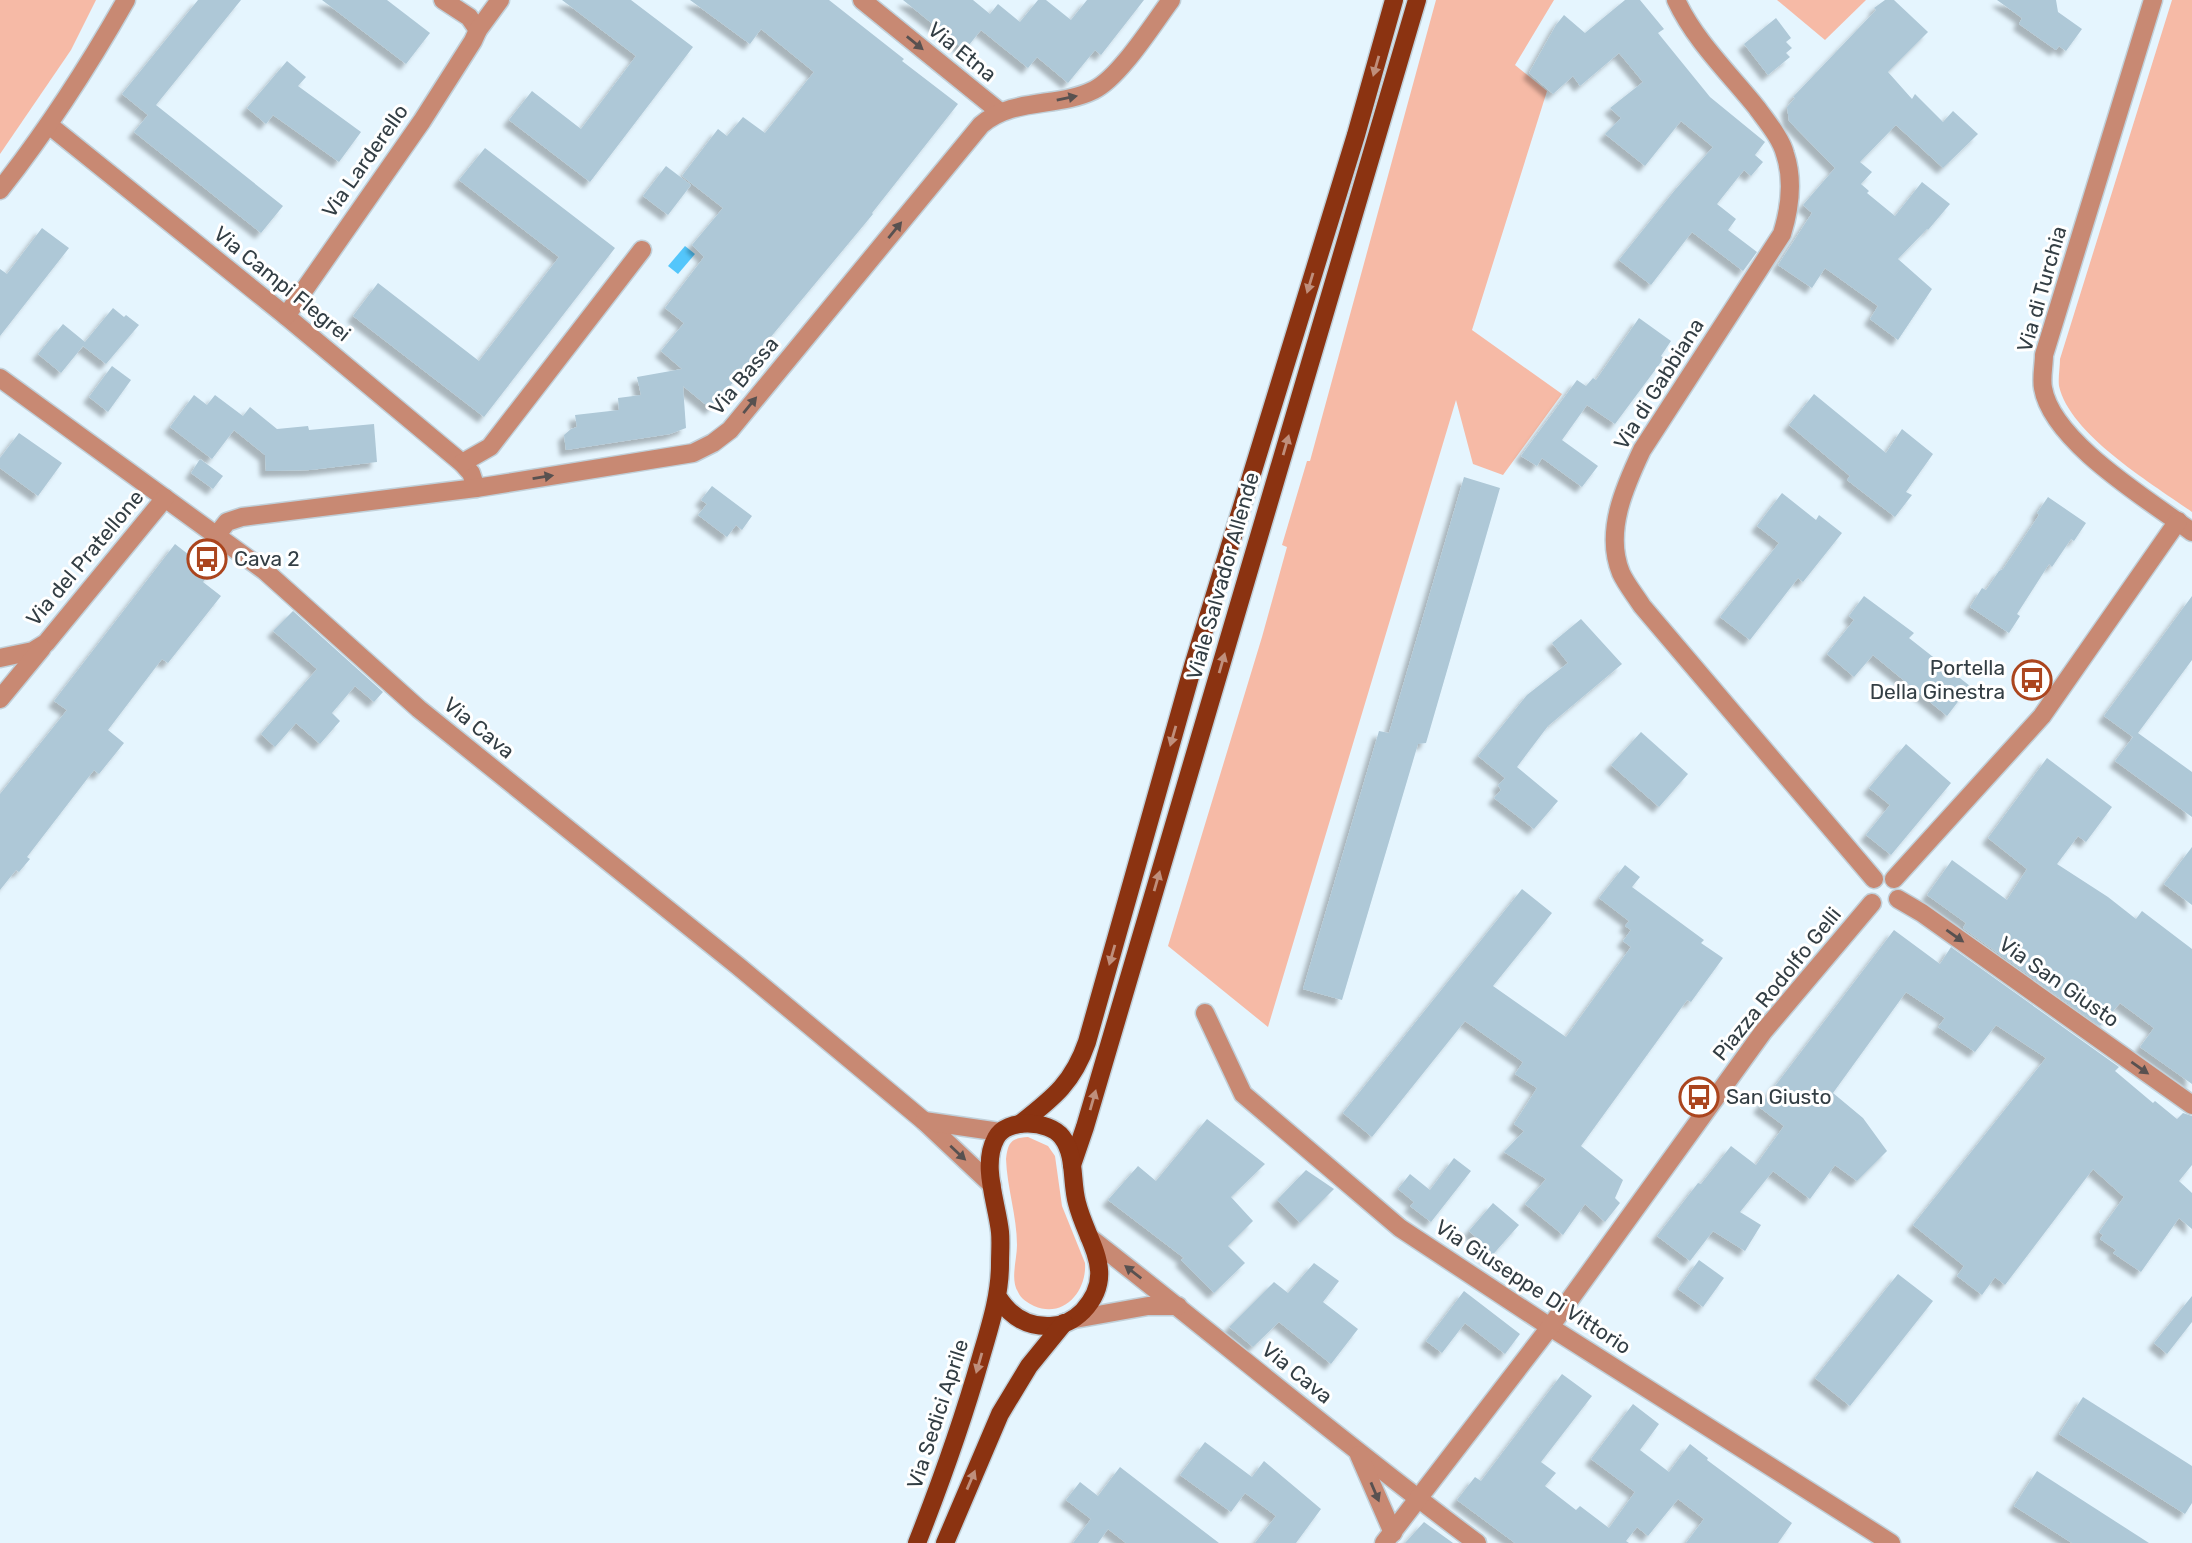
<svg xmlns="http://www.w3.org/2000/svg" width="2192" height="1543" font-family="Rubik,sans-serif">
<style>
.green{fill:#f6baa6}
.water{fill:#53c6fb}
.building{fill:#aec8d7;filter:url(#shadow)}
.lines{fill:none;stroke-linecap:round;stroke-linejoin:round}
.minor-casing{stroke:#c1d0d9;stroke-width:21}
.major-casing{stroke:#c1d0d9;stroke-width:21}
.minor{stroke:#c88973;stroke-width:18}
.major{stroke:#8b3311;stroke-width:18}
.oneway{fill:#585150}
.oneway2{fill:#bf8f7c}
.labels{text-anchor:middle;stroke-width:6;stroke-linejoin:round;paint-order:stroke}
.street-label{font-size:21px;fill:#333e44;stroke:#fff}
.poi-label{font-size:21px;fill:#333e44;stroke:#fff;text-anchor:start}
</style>
<defs>
<filter id="shadow"><feDropShadow dx="-6" dy="6" stdDeviation="2" flood-color="#0004"/></filter>
</defs>
<rect width="100%" height="100%" fill="#e5f5fe"/>
<g class="green">
<polygon points="0,0 96,0 71,50 0,154"/>
<polygon points="1436,0 1554,0 1515,65 1547,91 1472,330 1562,394 1503,475 1473,464 1456,400 1268,1027 1168,946 1262,637 1287,547 1282,545 1307,461 1310,461"/>
<polygon points="1777,0 1866,0 1825,40"/>
<path d="M2172,0H2192V512C2153,484 2070,435 2059,386C2058,378 2060,367 2060,359Z"/>
<path d="M1028,1137L1048,1146L1055,1156L1062,1206L1085,1263C1087,1291 1064,1319 1034,1306C1028,1303 1021,1299 1018,1292C1010,1279 1017,1260 1017,1245C1017,1216 1007,1188 1006,1159C1008,1142 1011,1138 1028,1137Z"/>
</g>
<polygon class="water" points="685,246 695,254 678,274 668,266"/>
<g class="building">
<polygon points="198,0 241,0 156,105 283,206 261,233 134,132 148,115 122,94"/>
<polygon points="322,0 387,0 430,33 406,64"/>
<polygon points="562,0 631,0 693,47 590,182 509,120 532,91 581,129 636,56"/>
<polygon points="690,0 829,0 904,59 902,61 958,104 872,213 873,214 711,409 683,386 686,428 670,434 566,450 564,435 571,429 577,427 575,415 619,410 618,398 641,395 637,377 682,369 661,351 684,323 665,308 704,257 692,245 723,208 682,176 718,129 727,136 743,117 765,133 814,72 761,29 750,44"/>
<polygon points="903,0 973,0 990,14 998,4 1020,22 1038,0 1046,0 1071,20 1087,0 1144,0 1101,55 1095,50 1068,83 1037,57 1028,68 981,30 965,50"/>
<polygon points="1625,0 1640,0 1664,29 1658,33 1710,97 1765,142 1755,155 1763,162 1751,176 1744,170 1717,204 1736,219 1728,230 1757,252 1743,271 1692,232 1651,285 1619,260 1675,190 1713,147 1681,121 1645,166 1605,134 1621,118 1610,108 1643,82 1619,53 1580,86 1573,76 1553,94 1529,73 1556,25 1564,15 1585,33"/>
<polygon points="1885,0 1894,0 1928,32 1888,72 1912,99 1915,94 1943,122 1953,111 1978,134 1943,168 1896,125 1860,162 1872,172 1861,184 1869,191 1867,193 1895,216 1922,182 1950,204 1928,230 1927,229 1898,259 1932,289 1898,340 1870,319 1878,306 1825,268 1812,288 1778,265 1812,213 1803,205 1835,168 1789,121 1787,107 1795,98 1793,97 1876,10 1874,8"/>
<polygon points="1997,0 2056,0 2058,12 2082,29 2066,51 2059,46 2056,50 2019,24 2022,18"/>
<polygon points="1776,18 1791,38 1786,42 1792,48 1786,53 1790,57 1768,75 1744,44"/>
<polygon points="287,61 306,77 298,86 361,132 339,162 273,115 266,124 247,108"/>
<polygon points="485,148 615,248 484,417 353,316 378,283 479,361 559,257 459,180"/>
<polygon points="666,166 691,185 668,215 643,196"/>
<polygon points="42,228 69,248 0,336 0,269 7,274"/>
<polygon points="113,308 124,317 126,315 139,325 106,364 83,346 61,373 38,354 63,324 85,342"/>
<polygon points="1639,318 1671,341 1661,356 1664,358 1615,424 1587,405 1562,440 1598,466 1582,487 1542,458 1537,466 1521,456 1577,380 1586,386 1593,378 1596,380"/>
<polygon points="112,366 131,380 108,412 89,397"/>
<polygon points="1814,394 1886,453 1902,429 1933,454 1906,492 1912,495 1895,517 1847,480 1850,476 1789,425"/>
<polygon points="194,395 207,405 215,395 243,416 250,407 277,429 308,426 309,430 374,424 377,462 310,470 266,471 265,455 234,430 212,459 170,427"/>
<polygon points="19,433 62,463 38,496 0,468 0,458"/>
<polygon points="200,459 223,476 213,489 191,473"/>
<polygon points="1464,477 1500,488 1426,743 1418,744 1342,1000 1303,989 1379,731 1389,733"/>
<polygon points="712,486 752,516 742,530 736,525 727,537 698,515 707,504 701,500"/>
<polygon points="1782,493 1816,520 1819,515 1842,533 1803,582 1798,578 1750,640 1720,617 1779,543 1757,526"/>
<polygon points="2048,497 2086,523 2074,541 2071,539 2052,567 2049,564 2017,614 2020,616 2009,633 1970,607 1982,588 1986,590 1999,571 2003,569 2039,515 2037,513"/>
<polygon points="175,544 211,572 203,582 221,596 168,663 162,659 108,730 124,743 99,774 94,770 27,857 30,859 19,872 16,870 0,890 0,794 67,710 54,701"/>
<polygon points="1864,596 1914,633 1909,638 1970,686 1947,716 1873,655 1854,677 1827,654 1854,620 1849,616"/>
<polygon points="2192,596 2192,660 2138,733 2192,772 2192,817 2115,761 2133,737 2104,716"/>
<polygon points="293,611 383,692 374,702 355,686 332,713 340,721 320,744 296,723 275,747 261,734 317,669 273,631"/>
<polygon points="1581,619 1622,664 1548,726 1517,767 1558,801 1534,829 1494,798 1501,790 1498,785 1505,778 1478,756 1527,695 1568,663 1552,643"/>
<polygon points="1641,732 1688,774 1659,807 1611,765"/>
<polygon points="1906,744 1951,783 1891,855 1866,835 1890,805 1869,788"/>
<polygon points="2047,758 2112,807 2086,842 2078,836 2057,864 2108,897 2136,919 2142,911 2192,949 2192,1084 2140,1047 2154,1028 2120,1003 2100,1026 1963,928 1966,923 1927,895 1952,860 2007,900 2027,869 1988,838"/>
<polygon points="2192,847 2192,905 2164,884"/>
<polygon points="1625,865 1640,877 1632,887 1704,940 1701,943 1723,958 1691,1002 1687,1000 1581,1146 1623,1180 1615,1198 1620,1203 1605,1222 1585,1204 1563,1235 1525,1204 1546,1179 1504,1152 1524,1131 1514,1124 1537,1088 1515,1074 1523,1062 1465,1021 1372,1137 1343,1113 1522,889 1552,913 1493,986 1566,1037 1631,947 1623,941 1631,930 1625,926 1629,921 1599,898"/>
<polygon points="1894,930 1940,964 1951,947 2119,1067 2115,1071 2153,1103 2155,1101 2177,1119 2183,1113 2192,1116 2192,1165 2179,1181 2192,1193 2192,1229 2179,1218 2141,1272 2113,1253 2116,1250 2100,1239 2103,1235 2099,1232 2124,1197 2093,1169 2005,1285 1995,1277 1982,1295 1957,1276 1964,1266 1913,1225 2046,1058 1996,1025 1975,1052 1938,1027 1945,1018 1906,992 1833,1093 1863,1118 1887,1151 1857,1181 1835,1165 1810,1199 1773,1171 1740,1212 1761,1225 1745,1251 1713,1231 1690,1261 1657,1236 1698,1183 1701,1184 1731,1146 1756,1165 1784,1126 1759,1107"/>
<polygon points="1207,1119 1265,1164 1231,1197 1253,1221 1228,1246 1245,1263 1214,1293 1181,1260 1184,1258 1108,1200 1138,1166 1156,1181"/>
<polygon points="1454,1158 1471,1171 1431,1222 1410,1206 1414,1202 1398,1189 1410,1174 1430,1190"/>
<polygon points="1306,1170 1334,1189 1300,1223 1277,1200"/>
<polygon points="1493,1203 1519,1225 1489,1259 1473,1245 1478,1239 1469,1231"/>
<polygon points="1699,1260 1724,1278 1703,1307 1678,1289"/>
<polygon points="1314,1263 1339,1281 1323,1302 1358,1329 1331,1364 1279,1322 1253,1347 1229,1327 1274,1282 1288,1293"/>
<polygon points="1898,1274 1933,1301 1850,1406 1815,1378"/>
<polygon points="1464,1291 1520,1334 1505,1354 1465,1323 1442,1353 1426,1341"/>
<polygon points="2192,1296 2192,1322 2167,1354 2154,1343"/>
<polygon points="1562,1374 1592,1396 1541,1462 1556,1473 1545,1486 1576,1510 1580,1506 1609,1528 1635,1492 1591,1459 1633,1404 1659,1424 1640,1450 1669,1472 1690,1444 1708,1458 1707,1460 1792,1523 1778,1543 1686,1543 1704,1519 1678,1499 1648,1536 1637,1527 1626,1541 1629,1543 1515,1543 1457,1500 1475,1477 1481,1481"/>
<polygon points="2083,1397 2192,1466 2192,1503 2185,1514 2059,1434"/>
<polygon points="1205,1442 1252,1477 1264,1461 1321,1509 1296,1543 1255,1543 1276,1516 1245,1493 1231,1512 1180,1475"/>
<polygon points="1120,1467 1168,1504 1219,1543 1126,1543 1108,1529 1098,1543 1073,1543 1091,1519 1066,1500 1080,1482 1098,1496"/>
<polygon points="2037,1471 2149,1543 2072,1543 2014,1506"/>
<polygon points="1424,1522 1453,1543 1405,1543"/>
</g>
<g class="lines">
<g class="minor-casing">
<g id="minor">
<polyline points="443,0 469,17 478,30"/>
<polyline points="862,0 1000,112"/>
<path d="M1676,0C1695,41 1729,73 1757,108C1767,122 1781,138 1785,154C1794,181 1790,208 1782,234L1642,450C1625,486 1604,532 1621,573C1626,584 1635,595 1642,606L1874,879"/>
<path d="M2153,0L2044,355C2044,365 2041,378 2043,388C2052,442 2149,500 2192,532"/>
<polyline points="49,125 286,316 462,463 471,473 476,488"/>
<path d="M0,190C48,129 88,67 126,0"/>
<polyline points="286,316 422,121 473,41 478,30 500,0"/>
<polyline points="0,378 265,571 419,709 738,966 924,1121 992,1185"/>
<polyline points="462,463 490,447 642,250"/>
<path d="M216,536L227,522L242,517L476,488L693,453L713,443L730,430L981,125C1013,97 1058,108 1094,90C1120,77 1153,24 1171,0"/>
<polyline points="0,658 33,651 46,643 165,498"/>
<polyline points="0,699 42,648"/>
<polyline points="1894,879 2042,716 2178,521"/>
<polyline points="1898,899 1922,913 2192,1105"/>
<polyline points="1205,1013 1243,1094 1400,1228 1550,1327 1891,1543"/>
<polyline points="924,1121 1000,1132"/>
<path d="M1089,1237C1219,1338 1345,1445 1477,1543"/>
<polyline points="1075,1319 1148,1306 1178,1306"/>
<polyline points="1359,1455 1393,1533"/>
<polyline points="1384,1543 1550,1327 1763,1032 1872,903"/>
</g>
</g>
<g class="major-casing">
<g id="major">
<path d="M1020,1124C1053,1098 1073,1083 1087,1042L1193,666L1356,135L1394,0"/>
<polyline points="1072,1165 1085,1127 1417,0"/>
<path d="M917,1543C941,1482 963,1420 981,1357C990,1326 1000,1296 1000,1264C1000,1253 1001,1242 1000,1232C997,1203 981,1165 996,1138C1006,1118 1049,1120 1062,1137C1076,1155 1071,1182 1077,1203C1087,1243 1118,1273 1083,1311C1074,1320 1063,1326 1050,1326C1027,1327 1010,1316 998,1297"/>
<polyline points="945,1543 1000,1414 1029,1366 1064,1323"/>
</g>
</g>
<use href="#minor" class="minor"/>
<use href="#major" class="major"/>
</g>
<defs><path id="oneway-solid" d="M-6-.8H1V-3.2L6.5 0L1 3.2V.8H-6Z" transform="scale(1.75)"/></defs>
<g class="oneway">
<use href="#oneway-solid" transform="translate(915 43) rotate(39)"/>
<use href="#oneway-solid" transform="translate(1067 98) rotate(-12)"/>
<use href="#oneway-solid" transform="translate(895 230) rotate(-51)"/>
<use href="#oneway-solid" transform="translate(750 405) rotate(-51)"/>
<use href="#oneway-solid" transform="translate(543 477) rotate(-9)"/>
<use href="#oneway-solid" transform="translate(1955 936) rotate(35)"/>
<use href="#oneway-solid" transform="translate(2140 1068) rotate(35)"/>
<use href="#oneway-solid" transform="translate(958 1153) rotate(43)"/>
<use href="#oneway-solid" transform="translate(1133 1272) rotate(-142)"/>
<use href="#oneway-solid" transform="translate(1375 1492) rotate(67)"/>
</g>
<g class="oneway2">
<use href="#oneway-solid" transform="translate(1376 66) rotate(106)"/>
<use href="#oneway-solid" transform="translate(1310 283) rotate(107)"/>
<use href="#oneway-solid" transform="translate(1286 445) rotate(-74)"/>
<use href="#oneway-solid" transform="translate(1222 663) rotate(-74)"/>
<use href="#oneway-solid" transform="translate(1173 736) rotate(106)"/>
<use href="#oneway-solid" transform="translate(1157 881) rotate(-74)"/>
<use href="#oneway-solid" transform="translate(1112 955) rotate(106)"/>
<use href="#oneway-solid" transform="translate(1093 1100) rotate(-74)"/>
<use href="#oneway-solid" transform="translate(979 1363) rotate(106)"/>
<use href="#oneway-solid" transform="translate(971 1480) rotate(-67)"/>
</g>
<defs>
<g id="bus-ring" transform="scale(2.0125)"><circle r="9.5" fill="#fff" stroke="#ab451e" stroke-width="1.5"/><path d="M-5-6H5V4H4V6H2V4H-2V6H-4V4H-5ZM-3.5-4V0h7V-4ZM-3.5 1.2v1.5H-2V1.2ZM2 1.2v1.5H3.5V1.2Z" fill="#ab451e"/></g>
</defs>
<g fill-rule="evenodd">
<use href="#bus-ring" x="207" y="559"/>
<use href="#bus-ring" x="2032" y="680"/>
<use href="#bus-ring" x="1699" y="1097"/>
</g>
<g class="labels">
<g class="street-label">
<text transform="translate(962 52) rotate(39)" y="7">Via Etna</text>
<text transform="translate(365 161) rotate(-55)" y="7">Via Larderello</text>
<text transform="translate(282 284) rotate(39)" y="7">Via Campi Flegrei</text>
<text transform="translate(2042 289) rotate(-74)" y="7">Via di Turchia</text>
<text transform="translate(744 376) rotate(-50)" y="7">Via Bassa</text>
<text transform="translate(1659 384) rotate(-58)" y="7">Via di Gabbiana</text>
<text transform="translate(85 558) rotate(-50)" y="7">Via del Pratellone</text>
<text transform="translate(1223 576) rotate(-74)" y="7">Viale Salvador Allende</text>
<text transform="translate(479 728) rotate(39)" y="7">Via Cava</text>
<text transform="translate(2059 982) rotate(35)" y="7">Via San Giusto</text>
<text transform="translate(1777 984) rotate(-51)" y="7">Piazza Rodolfo Gelli</text>
<text transform="translate(1533 1287) rotate(33)" y="7">Via Giuseppe Di Vittorio</text>
<text transform="translate(1297 1373) rotate(39)" y="7">Via Cava</text>
<text transform="translate(938 1414) rotate(-72)" y="7">Via Sedici Aprile</text>
</g>
<g class="poi-label">
<text x="234" y="566">Cava 2</text>
<text x="2005" y="675" text-anchor="end">Portella<tspan x="2005" dy="24">Della Ginestra</tspan></text>
<text x="1726" y="1104">San Giusto</text>
</g>
</g>
</svg>
